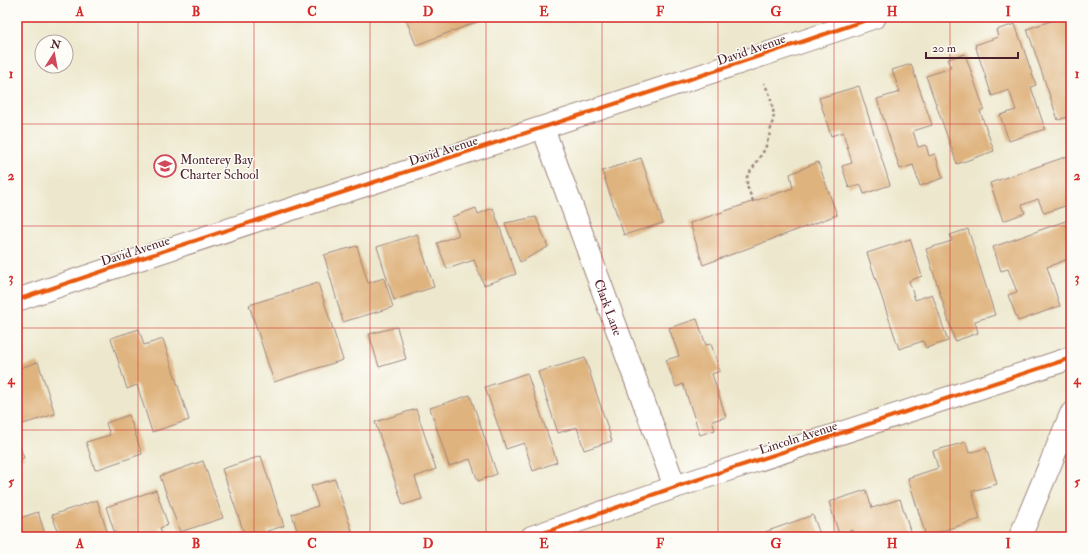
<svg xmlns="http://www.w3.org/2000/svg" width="1088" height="554" font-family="'IM FELL Double Pica',serif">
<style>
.building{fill:#dfb37e}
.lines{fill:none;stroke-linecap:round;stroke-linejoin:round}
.minor-casing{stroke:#9c847c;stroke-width:24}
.path{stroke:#9c847c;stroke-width:2.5;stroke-dasharray:3 3;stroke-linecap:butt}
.minor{stroke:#fff;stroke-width:22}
.cycleway-casing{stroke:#fdfcf7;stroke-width:6}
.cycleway{stroke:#e8590c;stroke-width:4}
.grid{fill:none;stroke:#d62828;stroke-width:1;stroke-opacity:0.55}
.labels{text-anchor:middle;stroke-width:3;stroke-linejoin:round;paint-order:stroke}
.street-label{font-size:13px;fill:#4a1f2b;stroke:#fdfcf7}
.poi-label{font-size:13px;fill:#4a1f2b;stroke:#fdfcf7;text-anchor:start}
.neatline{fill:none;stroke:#d62828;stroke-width:1.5}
.grid-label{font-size:13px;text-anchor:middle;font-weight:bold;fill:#d62828}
</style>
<rect width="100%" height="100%" fill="#fdfcf7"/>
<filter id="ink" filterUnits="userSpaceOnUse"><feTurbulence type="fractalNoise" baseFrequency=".025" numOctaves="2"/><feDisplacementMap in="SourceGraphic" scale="8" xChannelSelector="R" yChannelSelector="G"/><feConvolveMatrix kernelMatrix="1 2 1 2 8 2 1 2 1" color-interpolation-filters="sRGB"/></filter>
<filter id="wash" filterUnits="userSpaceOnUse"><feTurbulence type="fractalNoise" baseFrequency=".012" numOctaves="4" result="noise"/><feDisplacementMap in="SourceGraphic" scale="16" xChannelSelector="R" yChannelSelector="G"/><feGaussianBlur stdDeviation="0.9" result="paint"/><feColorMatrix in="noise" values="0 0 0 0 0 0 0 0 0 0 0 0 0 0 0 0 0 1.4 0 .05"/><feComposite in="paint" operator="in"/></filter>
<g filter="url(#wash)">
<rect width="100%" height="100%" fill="#ede8cd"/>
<g id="blocks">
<g class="building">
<polygon points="405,17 490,17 416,45"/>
<polygon points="1063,17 1067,17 1071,29 1071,116 1058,120 1027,29"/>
<polygon points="1015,24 1036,85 1031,87 1045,129 1009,141 1000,115 1016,110 1009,90 992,96 975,45 998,37 996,30"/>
<polygon points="965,54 984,109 980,111 994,151 957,164 926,76 951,68 948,59"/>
<polygon points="911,64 932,125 913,131 918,147 926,145 929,156 935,154 943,178 920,186 913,165 900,169 877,99 900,92 892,70"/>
<polygon points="859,86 890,185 864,194 861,185 849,188 842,166 852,163 843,132 831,136 819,98"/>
<polygon points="1071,155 1071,204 1044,213 1038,199 1022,205 1025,213 1003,221 990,183"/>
<polygon points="641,158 663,223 624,235 602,171"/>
<polygon points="818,162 837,215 703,265 690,223 793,188 790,174"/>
<polygon points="476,208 478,214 493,208 516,274 484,285 474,260 447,269 437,243 459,235 452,217"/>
<polygon points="536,217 548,247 520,262 505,223"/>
<polygon points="1071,219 1071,258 1047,267 1060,306 1018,321 1008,295 1017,292 1008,269 1001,271 993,247"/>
<polygon points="968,229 995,315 975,321 978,333 955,341 926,249 952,241 950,235"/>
<polygon points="417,234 434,287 394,300 377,247"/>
<polygon points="910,239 922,276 909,281 915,300 932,294 948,341 926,348 923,341 899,349 867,253"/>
<polygon points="357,246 368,283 384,278 393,307 343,322 324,255"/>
<polygon points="318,283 343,360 274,382 249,305"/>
<polygon points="697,319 706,345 711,344 720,371 712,374 726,417 712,421 715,430 700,435 683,384 676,387 666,360 679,356 669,328"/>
<polygon points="397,327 406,359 379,367 369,334"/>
<polygon points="139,329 144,345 163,339 189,420 152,432 137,385 127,389 111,338"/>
<polygon points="585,358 612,441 584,450 577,427 558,433 538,372"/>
<polygon points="38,362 55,414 20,425 17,415 17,369"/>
<polygon points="527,373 557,462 533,471 524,443 506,449 485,387"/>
<polygon points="470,395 497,474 478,481 470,459 449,466 430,408"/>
<polygon points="416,409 436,469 415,477 422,499 403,505 375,422"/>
<polygon points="129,415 142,454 95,470 86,442 110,435 106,423"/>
<polygon points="17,439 24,458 17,460"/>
<polygon points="966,442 969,453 986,448 997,484 972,491 980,519 926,536 908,478 938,468 933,451"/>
<polygon points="261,456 284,526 267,531 269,537 238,537 238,535 244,533 222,469"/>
<polygon points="203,461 223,518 180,532 160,476"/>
<polygon points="335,479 354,537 299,537 292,514 318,506 311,486"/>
<polygon points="156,490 168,525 160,528 163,537 140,537 139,533 126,537 116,537 106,507"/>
<polygon points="866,490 872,508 900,499 912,537 854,537 852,530 839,534 829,502"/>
<polygon points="97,500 109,537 60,537 52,515"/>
<polygon points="38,512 46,537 17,537 17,519"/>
<polygon points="813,515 821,537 766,537 765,532"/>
</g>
</g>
</g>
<g filter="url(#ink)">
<use href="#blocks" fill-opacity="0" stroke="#9c847c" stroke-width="1"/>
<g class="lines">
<g class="minor-casing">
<g id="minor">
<path id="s1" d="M543,128L675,487"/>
<path d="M17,300C302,203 590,115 875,17"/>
<polyline points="532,537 675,487 1071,358"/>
<polyline points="1020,537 1071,414"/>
</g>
</g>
<polyline class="path" points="753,201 747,186 747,177 765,149 770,133 774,115 770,95 764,83"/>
<use href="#minor" class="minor"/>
<g class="cycleway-casing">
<g id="cycleway">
<path d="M17,300C302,203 590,115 875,17"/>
<polyline points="532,537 675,487 1071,358"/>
</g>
</g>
<use href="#cycleway" class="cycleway"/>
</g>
</g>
<path class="grid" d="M138,17V537M254,17V537M370,17V537M486,17V537M602,17V537M718,17V537M834,17V537M950,17V537M17,124H1071M17,226H1071M17,328H1071M17,430H1071"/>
<defs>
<g id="school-ring" transform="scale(1.15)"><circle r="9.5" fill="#fdfcf7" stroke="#d1495b" stroke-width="1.5"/><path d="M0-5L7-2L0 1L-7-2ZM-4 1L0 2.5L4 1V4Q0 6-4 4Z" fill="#d1495b"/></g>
</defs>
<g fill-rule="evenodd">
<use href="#school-ring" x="165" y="166"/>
</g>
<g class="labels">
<g class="street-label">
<text transform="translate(751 49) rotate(-19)" y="5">David Avenue</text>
<text transform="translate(443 150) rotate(-18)" y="5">David Avenue</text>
<text transform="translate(135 250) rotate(-18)" y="5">David Avenue</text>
<text dy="5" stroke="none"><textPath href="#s1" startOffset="191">Clark Lane</textPath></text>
<text transform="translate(798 437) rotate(-18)" y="5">Lincoln Avenue</text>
</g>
<g class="poi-label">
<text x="180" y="164">Monterey Bay<tspan x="180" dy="15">Charter School</tspan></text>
</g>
</g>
<rect width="1088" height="554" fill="none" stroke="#fdfcf7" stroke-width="44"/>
<g transform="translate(54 54) rotate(11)"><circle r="19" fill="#fdfcf7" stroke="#b5a4a5"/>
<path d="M0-3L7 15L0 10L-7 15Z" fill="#d1495b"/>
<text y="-6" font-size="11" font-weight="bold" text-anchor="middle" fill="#4a1f2b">N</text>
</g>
<path d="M926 52v6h92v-6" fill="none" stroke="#4a1f2b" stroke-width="2"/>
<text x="932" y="52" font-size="12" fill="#4a1f2b" stroke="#fdfcf7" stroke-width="3" paint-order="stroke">20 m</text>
<rect x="22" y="22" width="1044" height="510" class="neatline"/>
<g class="grid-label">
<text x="80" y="16">A</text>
<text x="196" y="16">B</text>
<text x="312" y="16">C</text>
<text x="428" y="16">D</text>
<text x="544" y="16">E</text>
<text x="660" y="16">F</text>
<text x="776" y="16">G</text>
<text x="892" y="16">H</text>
<text x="1008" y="16">I</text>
<text x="11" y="78">1</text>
<text x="1077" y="78">1</text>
<text x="11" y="180">2</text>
<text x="1077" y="180">2</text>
<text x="11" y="282">3</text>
<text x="1077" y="282">3</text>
<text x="11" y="384">4</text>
<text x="1077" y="384">4</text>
<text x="11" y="486">5</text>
<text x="1077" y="486">5</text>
<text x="80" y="548">A</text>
<text x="196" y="548">B</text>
<text x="312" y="548">C</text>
<text x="428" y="548">D</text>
<text x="544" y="548">E</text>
<text x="660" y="548">F</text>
<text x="776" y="548">G</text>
<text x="892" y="548">H</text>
<text x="1008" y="548">I</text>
</g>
</svg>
